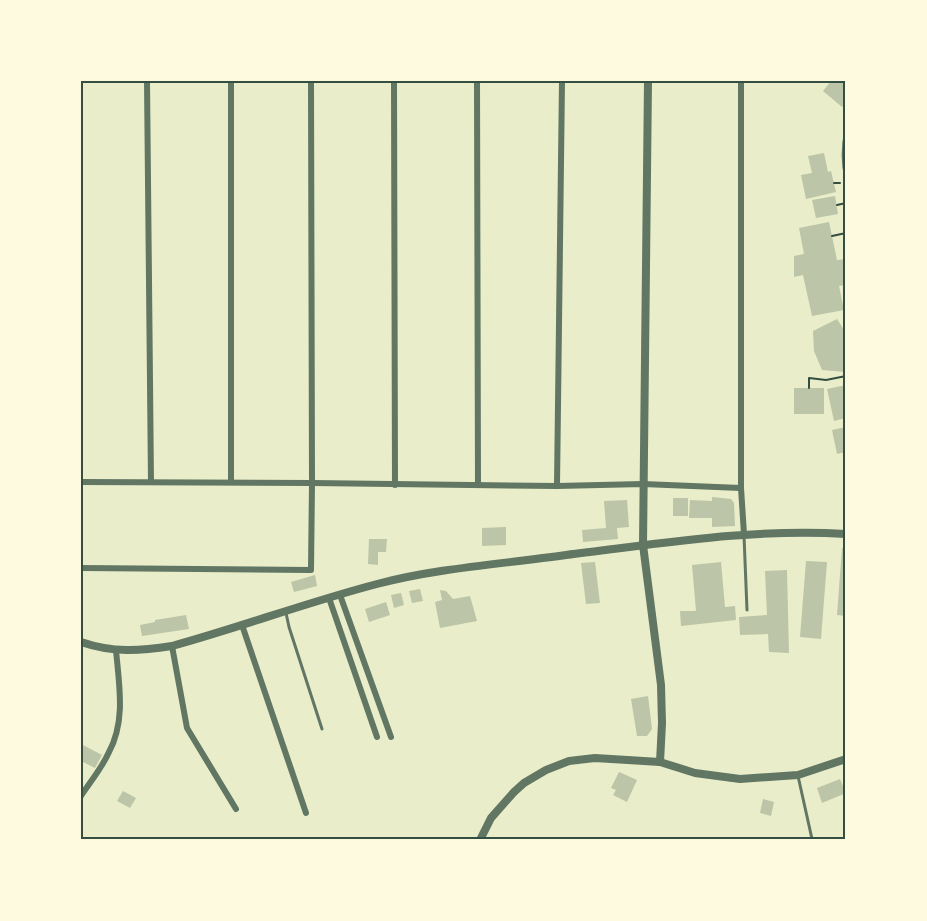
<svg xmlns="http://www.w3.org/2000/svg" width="927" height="921" font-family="Signika,sans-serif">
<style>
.building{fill:#bcc5a7}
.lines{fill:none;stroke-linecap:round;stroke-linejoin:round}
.path{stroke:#344e41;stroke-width:2}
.service{stroke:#617663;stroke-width:3}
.minor{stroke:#617663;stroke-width:6}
.tertiary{stroke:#617663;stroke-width:8}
.neatline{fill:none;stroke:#344e41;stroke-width:2}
</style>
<rect width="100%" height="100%" fill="#e9edc9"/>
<g class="building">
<polygon points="831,81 846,81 846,102 842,107 823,91"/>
<polygon points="824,153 828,172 831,171 836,192 806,199 801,175 812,173 808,156"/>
<polygon points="835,196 838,214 816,218 812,200"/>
<polygon points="829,222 837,260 846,259 846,285 839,286 844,310 812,316 803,275 794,277 794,256 804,254 799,228"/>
<polygon points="837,319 846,333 846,372 822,370 814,351 813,331"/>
<polygon points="846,385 846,418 834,421 827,389"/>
<rect x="794" y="388" width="30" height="26"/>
<polygon points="846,427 846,452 837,454 832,430"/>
<polygon points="712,497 731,499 734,503 735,526 712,527 712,518 689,518 690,500 712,501"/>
<rect x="673" y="498" width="15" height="18"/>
<polygon points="627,500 629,527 617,528 618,539 583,542 582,530 606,528 604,501"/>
<polygon points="506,527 506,545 482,546 482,528"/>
<polygon points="369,539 387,539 386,552 378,552 378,565 368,564"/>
<polygon points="842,548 846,548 846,616 837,615"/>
<polygon points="806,561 827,562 821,639 800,637"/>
<polygon points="595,562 600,603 586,604 581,563"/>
<polygon points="721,562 725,607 735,606 736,620 681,626 680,611 696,611 692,565"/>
<polygon points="787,570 789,653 769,652 768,634 740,635 739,617 767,615 765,571"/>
<polygon points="315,575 317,586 294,592 291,582"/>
<polygon points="420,589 423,601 412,603 409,591"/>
<polygon points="440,590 446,591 453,599 470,596 477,621 440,628 435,602 442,600"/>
<polygon points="401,593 404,605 394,608 391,595"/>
<polygon points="386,602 390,615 369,622 365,609"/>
<polygon points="186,615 189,629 142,636 140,625 155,622 155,620"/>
<polygon points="648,696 652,729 647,736 637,736 631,699"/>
<polygon points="81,744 102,755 95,768 81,761"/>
<polygon points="619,772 637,780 627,802 613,795 616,790 611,788"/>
<polygon points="840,779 846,793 822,803 817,788"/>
<polygon points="123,791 136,798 130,808 117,801"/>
<polygon points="763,799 774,802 771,816 760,813"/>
</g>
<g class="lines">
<g class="path">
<polyline points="834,183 840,183"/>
<polyline points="837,205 846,203"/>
<polyline points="832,236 846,233"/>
<polyline points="809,388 809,378 826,380 846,376"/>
</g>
<g class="service">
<path d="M846,130C842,147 842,162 846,179"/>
<polyline points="744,536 747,610"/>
<polyline points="286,613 289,627 322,729"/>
<polyline points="798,776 812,839 833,839"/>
</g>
<g class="minor">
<polyline points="147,81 151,482"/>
<polyline points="231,81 231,482"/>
<polyline points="394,81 395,485"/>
<polyline points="477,81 478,485"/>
<polyline points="741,81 741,488 744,534"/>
<polyline points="81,482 312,483 557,486 643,484 741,488"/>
<polyline points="557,486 562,81"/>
<polyline points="81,568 311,570 312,483 311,81"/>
<polyline points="340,595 391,737"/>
<polyline points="329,598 377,737"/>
<polyline points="242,625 306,813"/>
<polyline points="172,646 187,728 236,809"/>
<path d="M81,796C90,782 102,768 109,752C126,720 119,685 116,650"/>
</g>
<g class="tertiary">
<polyline points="648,81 643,545 661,685 662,723 660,762"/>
<path d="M81,642C113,653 140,651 172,646C241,627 308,602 377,584C438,568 503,564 566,555C659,544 752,528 846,534"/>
<polyline points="480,840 491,818 514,792 524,783 546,770 569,761 595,758 660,762 695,773 740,779 798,775 846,759"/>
</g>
</g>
<rect width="927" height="921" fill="none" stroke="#fefae0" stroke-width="165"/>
<rect x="82" y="82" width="762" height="756" class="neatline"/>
</svg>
